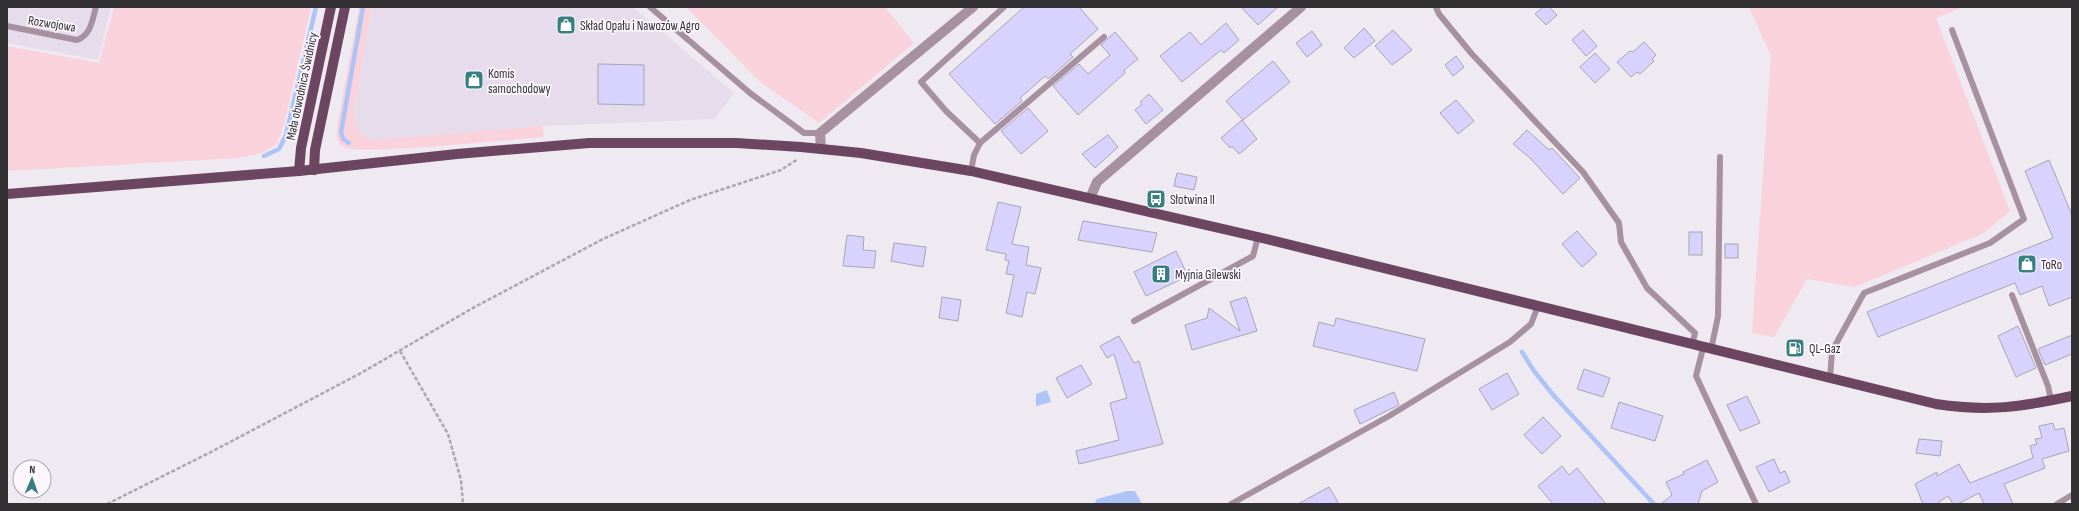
<svg xmlns="http://www.w3.org/2000/svg" width="2079" height="511" font-family="'Sofia Sans Condensed',sans-serif">
<style>
.built{fill:#e6dceb}
.green{fill:#fad2db}
.water{fill:#aec4f7}
.lines{fill:none;stroke-linecap:round;stroke-linejoin:round}
.stream{stroke:#aec4f7;stroke-width:4.5}
.building{fill:#d7d2fe;stroke:#a7a6af}
.path{stroke:#aba7ad;stroke-width:2.5;stroke-dasharray:4 2;stroke-linecap:butt}
.service{stroke:#a7909f;stroke-width:6}
.minor{stroke:#a7909f;stroke-width:10}
.primary{stroke:#6c4660;stroke-width:10}
.labels{text-anchor:middle;stroke-width:3.5;stroke-linejoin:round;paint-order:stroke}
.street-label{font-size:13px;fill:#333134;stroke:#fcf7ff}
.poi-label{font-size:13px;fill:#333134;stroke:#fcf7ff;text-anchor:start}
</style>
<rect width="100%" height="100%" fill="#efe9f2"/>
<g class="built">
<polygon points="7,7 111,7 98,60 7,43"/>
<polygon points="372,7 633,7 734,93 715,119 543,126 372,140 363,136 355,127 354,110"/>
</g>
<g class="green">
<polygon points="114,7 311,7 284,125 277,144 262,153 239,158 7,171 7,46 99,63"/>
<path d="M359,7H372L354,110C355,125 357,134 372,140L543,126L544,137C517,139 355,156 343,147C334,141 337,131 338,122Z"/>
<polygon points="688,7 885,7 914,43 819,123 759,81 687,8"/>
<polygon points="1749,7 1964,7 1936,18 2010,211 1984,233 1855,287 1807,279 1774,337 1752,333 1771,56"/>
</g>
<g class="water">
<polygon points="1047,390 1051,402 1036,406 1036,394"/>
<polygon points="1127,491 1135,491 1142,504 1094,504 1097,499"/>
</g>
<g class="lines">
<g class="stream">
<polyline points="349,143 343,139 341,132 363,7"/>
<polyline points="264,156 279,149 286,135 316,7"/>
<polyline points="1522,352 1534,371 1554,396 1654,504"/>
</g>
</g>
<g class="building">
<polygon points="1024,7 1079,7 1098,29 1070,54 1073,57 1048,79 1045,76 1020,98 1022,101 995,124 949,74"/>
<polygon points="1241,7 1278,7 1258,25"/>
<polygon points="1543,7 1549,7 1557,15 1546,25 1535,14"/>
<polygon points="1226,23 1239,40 1224,53 1221,50 1182,82 1160,56 1190,32 1201,45"/>
<polygon points="1364,28 1375,41 1354,58 1344,48"/>
<polygon points="1393,30 1412,50 1392,65 1375,46"/>
<polygon points="1583,30 1597,46 1586,56 1572,40"/>
<polygon points="1312,31 1322,45 1307,57 1296,43"/>
<polygon points="1115,32 1138,59 1124,70 1125,73 1078,115 1053,86 1079,64 1088,74 1110,55 1101,45"/>
<polygon points="1644,42 1656,55 1652,59 1654,61 1640,74 1637,72 1631,77 1617,62 1630,51 1633,52"/>
<polygon points="1595,53 1610,69 1595,83 1580,67"/>
<polygon points="1456,56 1464,67 1453,76 1445,65"/>
<polygon points="1273,61 1290,82 1243,120 1226,101"/>
<polygon points="598,64 644,65 644,105 598,104"/>
<polygon points="1149,94 1163,110 1146,124 1135,110 1142,104 1140,102"/>
<polygon points="1456,100 1474,121 1458,134 1440,113"/>
<polygon points="1028,108 1048,131 1021,154 1001,131"/>
<polygon points="1242,120 1257,139 1239,154 1232,146 1230,148 1221,138"/>
<polygon points="1527,130 1549,150 1552,148 1580,178 1563,194 1530,158 1513,144"/>
<polygon points="1108,135 1118,147 1095,168 1082,154"/>
<polygon points="2049,160 2072,215 2072,297 2049,306 2042,286 2020,295 2015,283 1878,337 1867,312 2053,238 2025,171"/>
<polygon points="1177,173 1197,177 1194,190 1174,186"/>
<polygon points="998,202 1021,207 1012,244 1029,247 1026,265 1041,268 1035,294 1027,292 1022,317 1006,313 1014,275 1006,274 1009,261 1005,260 1006,254 986,250"/>
<polygon points="1083,221 1157,233 1152,252 1078,240"/>
<polygon points="1577,231 1597,254 1582,267 1562,244"/>
<rect x="1689" y="232" width="13" height="23"/>
<polygon points="847,235 864,237 863,250 876,251 874,268 843,266"/>
<polygon points="894,243 926,247 923,267 891,261"/>
<rect x="1725" y="244" width="13" height="14"/>
<polygon points="1176,251 1188,276 1146,296 1134,272"/>
<polygon points="942,297 961,300 958,321 939,318"/>
<polygon points="1246,297 1257,331 1192,350 1185,325 1207,318 1209,308 1240,331 1230,302"/>
<polygon points="1336,318 1425,339 1417,371 1313,346 1319,322 1334,326"/>
<polygon points="2018,326 2036,368 2016,377 1998,336"/>
<polygon points="2072,335 2072,354 2045,365 2038,349"/>
<polygon points="1119,336 1134,363 1139,361 1163,444 1079,464 1076,451 1119,440 1110,403 1127,398 1114,354 1107,358 1100,346"/>
<polygon points="1081,365 1092,384 1067,398 1056,378"/>
<polygon points="1584,369 1610,378 1603,397 1577,389"/>
<polygon points="1507,373 1519,394 1492,410 1479,389"/>
<polygon points="1394,392 1399,405 1360,424 1354,410"/>
<polygon points="1747,396 1760,423 1740,431 1727,405"/>
<polygon points="1619,402 1663,416 1655,441 1611,428"/>
<polygon points="1543,417 1561,436 1542,454 1524,435"/>
<polygon points="2053,423 2055,430 2064,428 2069,451 2042,459 2045,468 2004,484 2013,504 1984,504 1979,493 1958,504 1953,504 1948,496 1936,504 1923,504 1915,484 1937,472 1937,476 1959,464 1970,483 2033,458 2030,446 2037,444 2035,439 2042,438 2039,426"/>
<polygon points="1919,439 1942,441 1940,456 1916,453"/>
<polygon points="1774,459 1780,473 1785,471 1790,482 1769,492 1756,467"/>
<polygon points="1707,460 1718,482 1702,491 1698,504 1661,504 1672,495 1666,482 1684,474 1683,472"/>
<polygon points="1562,466 1569,475 1577,468 1606,504 1553,504 1538,486"/>
<polygon points="1329,487 1339,504 1298,504"/>
</g>
<g class="lines">
<g class="path">
<polyline points="400,351 448,434 461,480 463,504"/>
<polyline points="107,504 211,452 361,373 471,309 603,239 690,200 781,170 798,159"/>
</g>
<g class="service">
<polyline points="650,7 750,93 804,133 820,133"/>
<polyline points="1436,7 1439,14 1471,53 1583,172 1619,223 1621,242 1647,288 1695,333 1692,345"/>
<path d="M7,26L77,40C91,35 92,21 96,7"/>
<polyline points="980,143 946,111 921,82 1004,7"/>
<polyline points="971,171 974,155 980,143 1104,37"/>
<polyline points="2012,295 2048,386 2051,400"/>
<polyline points="1134,321 1253,256 1258,237"/>
<polyline points="1703,348 1696,376 1756,504"/>
<polyline points="1711,350 1718,316 1720,157"/>
<polyline points="1830,379 1832,351 1864,293 1990,243 2024,219 1952,30"/>
<polyline points="1231,504 1389,416 1510,342 1531,324 1538,306"/>
<polyline points="2057,504 2072,495"/>
</g>
<g class="minor">
<polyline points="821,149 820,133 973,7"/>
<polyline points="1090,198 1097,182 1301,7"/>
</g>
<g class="primary">
<polyline points="314,170 315,150 345,7"/>
<polyline points="299,171 301,148 331,7"/>
<path d="M7,194L299,171L457,154L589,143H736L801,147L861,153L971,171L1258,237L1936,404C1989,412 2021,407 2072,396"/>
</g>
</g>
<defs>
<g id="shop-square" transform="scale(1)"><rect x="-9" y="-9" width="18" height="18" rx="4" fill="#38807f" stroke="#fcf7ff"/><path d="M-5-2.5h2.3a2.7 3.5 0 0 1 5.4 0H5L5.5 6h-11ZM-1.5-2.5h3a1.5 2.3 0 0 0-3 0Z" fill="#fff"/></g>
<g id="bus-square" transform="scale(1)"><rect x="-9" y="-9" width="18" height="18" rx="4" fill="#38807f" stroke="#fcf7ff"/><path d="M-5-6H5V4H4V6H2V4H-2V6H-4V4H-5ZM-3.5-4V0h7V-4ZM-3.5 1.2v1.5H-2V1.2ZM2 1.2v1.5H3.5V1.2Z" fill="#fff"/></g>
<g id="building-square" transform="scale(1)"><rect x="-9" y="-9" width="18" height="18" rx="4" fill="#38807f" stroke="#fcf7ff"/><path d="M-4-6H4V6H1V3H-1V6H-4ZM-2.5-4.3h1.7v1.8h-1.7ZM.8-4.3h1.7v1.8H.8ZM-2.5-1h1.7V.8h-1.7ZM.8-1h1.7V.8H.8Z" fill="#fff"/></g>
<g id="fuel-square" transform="scale(1)"><rect x="-9" y="-9" width="18" height="18" rx="4" fill="#38807f" stroke="#fcf7ff"/><path d="M-5.5-6h7V0h2V4h1.3V-2.5L3-4.5l.8-.8L6-3V5H2.5V1h-1V6h-7ZM-4.2-4.7v3.2H.2V-4.7Z" fill="#fff"/></g>
</defs>
<g fill-rule="evenodd">
<use href="#shop-square" x="566" y="25"/>
<use href="#shop-square" x="474" y="80"/>
<use href="#bus-square" x="1156" y="199"/>
<use href="#shop-square" x="2027" y="264"/>
<use href="#building-square" x="1161" y="274"/>
<use href="#fuel-square" x="1795" y="348"/>
</g>
<g class="labels">
<g class="street-label">
<text transform="translate(52 23) rotate(9)" y="5">Rozwojowa</text>
<text transform="translate(301 86) rotate(-78)" y="5">Mała obwodnica Świdnicy</text>
</g>
<g class="poi-label">
<text x="580" y="30">Skład Opału i Nawozów Agro</text>
<text x="488" y="78">Komis<tspan x="488" dy="15">samochodowy</tspan></text>
<text x="1170" y="204">Słotwina II</text>
<text x="2041" y="269">ToRo</text>
<text x="1175" y="279">Myjnia Gilewski</text>
<text x="1809" y="353">QL-Gaz</text>
</g>
</g>
<rect width="2079" height="511" fill="none" stroke="#333134" stroke-width="16"/>
<g transform="translate(32 479) rotate(2)"><circle r="19" fill="#fcf7ff" stroke="#aca8ae"/>
<path d="M0-3L7 15L0 10L-7 15Z" fill="#38807f"/>
<text y="-6" font-size="11" font-weight="bold" text-anchor="middle" fill="#333134">N</text>
</g>
</svg>
